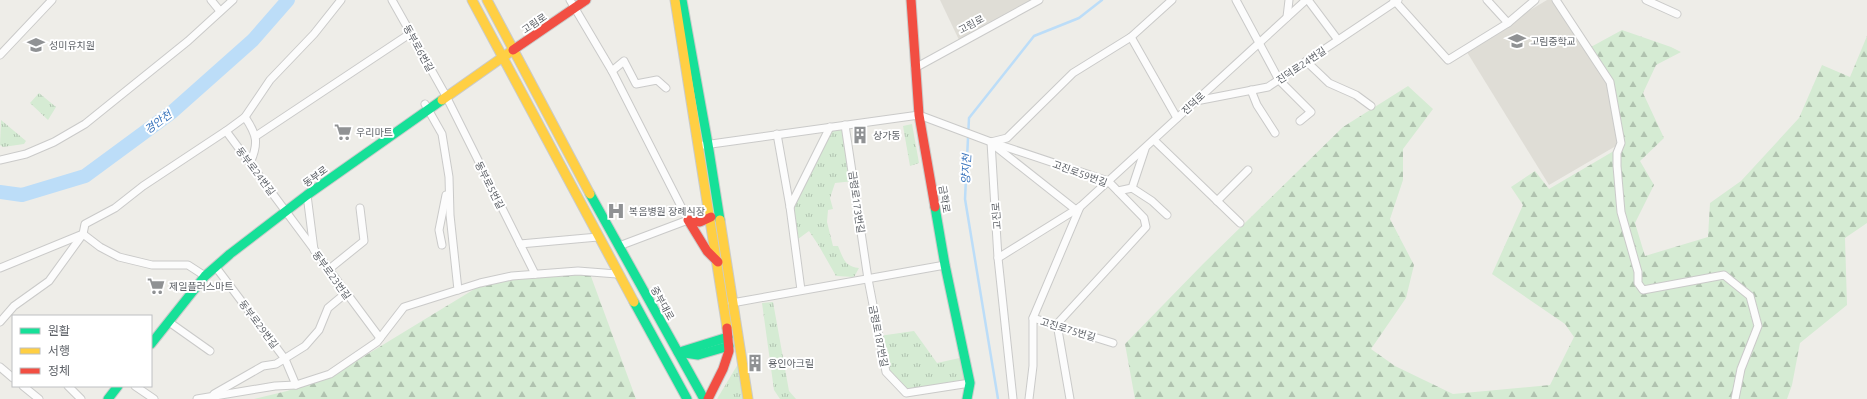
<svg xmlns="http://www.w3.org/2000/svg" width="1867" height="399" font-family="Ubuntu,'Noto Sans KR',sans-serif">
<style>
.education{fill:#dfddd6}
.forest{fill:url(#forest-firs)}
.park{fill:url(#park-tufts)}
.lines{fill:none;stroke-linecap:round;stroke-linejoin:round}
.stream{stroke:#bcddf8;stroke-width:2.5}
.river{stroke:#bcddf8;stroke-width:14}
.street-casing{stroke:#cacac9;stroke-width:9}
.fast-casing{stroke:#cacbca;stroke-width:11}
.slow-casing{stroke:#cacbca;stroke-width:11}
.jam-casing{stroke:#cacbca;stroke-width:11}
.street{stroke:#fcfcfc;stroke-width:7}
.fast{stroke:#16e098;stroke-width:9}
.slow{stroke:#ffcf43;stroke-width:9}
.jam{stroke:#f24e42;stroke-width:9}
.labels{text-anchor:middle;stroke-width:4;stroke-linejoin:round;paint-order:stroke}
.street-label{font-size:10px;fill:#5d6167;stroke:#fff}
.poi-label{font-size:10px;fill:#5d6167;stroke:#fff;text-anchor:start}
.water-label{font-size:11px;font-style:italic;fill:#3974bc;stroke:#fff}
</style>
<defs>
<pattern id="forest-firs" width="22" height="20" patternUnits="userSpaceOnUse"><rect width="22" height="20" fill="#d5ebd3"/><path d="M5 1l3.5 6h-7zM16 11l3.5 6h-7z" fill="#b0c2af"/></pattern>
<pattern id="park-tufts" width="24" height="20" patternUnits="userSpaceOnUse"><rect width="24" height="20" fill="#d5ebd3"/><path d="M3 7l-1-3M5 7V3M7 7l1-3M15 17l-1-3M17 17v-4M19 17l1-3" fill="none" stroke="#b0c2af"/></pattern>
</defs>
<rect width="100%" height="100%" fill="#eeede8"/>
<g class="education">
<polygon points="940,0 1039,0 960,42"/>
<polygon points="1547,0 1553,0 1608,81 1621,143 1549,185 1465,49"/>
</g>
<g class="forest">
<polygon points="1622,30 1671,47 1681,52 1656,65 1643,93 1664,138 1640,161 1654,185 1635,223 1645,256 1708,237 1710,203 1741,181 1799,118 1822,65 1850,77 1867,36 1867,223 1845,238 1847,305 1800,343 1792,385 1787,399 1135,399 1125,344 1203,264 1343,127 1408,86 1433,109 1403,149 1403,180 1390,219 1414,265 1406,298 1371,349 1395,366 1453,394 1550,385 1574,337 1565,324 1492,274 1523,205 1511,187 1535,171 1549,189 1624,145 1612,81 1589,48"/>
<polygon points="589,271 636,399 254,399 287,391 335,374 486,282"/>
</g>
<g class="park">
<polygon points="39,93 56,107 48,120 30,103"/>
<polygon points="1,120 26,141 24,144 3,147 0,145"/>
<polygon points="912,124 919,163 910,166 903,126"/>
<path d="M845,125L854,181L835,183L830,198L833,209L828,210L827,222L833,246H838C843,258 845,267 859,268L854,277L836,276L819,246L809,231L794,242L790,207L830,127Z"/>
<polygon points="773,302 789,391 796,399 780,399 774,390 762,303"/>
<polygon points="914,331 937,363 964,357 970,383 906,393 886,372 879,336"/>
<polygon points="738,364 744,399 717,399"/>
</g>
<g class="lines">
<polyline class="stream" points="998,399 965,199 969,118 1034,36 1079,18 1102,0"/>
<polyline class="river" points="0,192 22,195 85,176 172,112 253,40 288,0"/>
<g class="street-casing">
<g id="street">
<polyline points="211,0 220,11"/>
<polyline points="392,0 446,96 535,274"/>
<polyline points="570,0 612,71 688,220 619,246"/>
<polyline points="1236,0 1279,80 1311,112 1300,121"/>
<polyline points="1308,0 1338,40"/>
<polyline points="1394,0 1448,60 1508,23 1535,0"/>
<polyline points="1487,0 1508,23"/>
<polyline points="1556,0 1610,82 1621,143 1617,153 1617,166 1621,212 1638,272 1638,283 1643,290 1724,275 1750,296 1758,326 1741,369 1735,399"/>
<polyline points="1646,0 1677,14"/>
<polyline points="1287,17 1289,0"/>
<polyline points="1131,37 1177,118"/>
<polyline points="0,55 52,0"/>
<polyline points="1306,61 1329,83 1356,95 1371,106"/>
<polyline points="915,68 1039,0"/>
<polyline points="612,71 624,61 636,84 657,80 666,88"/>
<polyline points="1251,90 1257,105 1275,133"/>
<polyline points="1196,101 1268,87 1398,0"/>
<polyline points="425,104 442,134 449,177 450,215 458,290"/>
<path d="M245,117C257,135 259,143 250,163"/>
<polyline points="845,125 868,279 886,372 906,393 970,383"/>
<polyline points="226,131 380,338"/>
<polyline points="777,134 790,207 830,127"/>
<polyline points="256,136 411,33"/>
<polyline points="1154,140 1240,223"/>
<polyline points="991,142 998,258 1013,399"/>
<polyline points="991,142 1007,138 1073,73 1131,37 1172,0"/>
<polyline points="704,145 919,115 991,142 1108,181 1144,218 1146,227 1057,324 1070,399"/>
<polyline points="995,146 1076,210"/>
<polyline points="0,160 26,154 54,142 85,124 188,41 233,0"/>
<polyline points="1132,188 1152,201 1167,215"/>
<polyline points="1118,191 1132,188 1145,149"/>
<polyline points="307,195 314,250"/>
<polyline points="1217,201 1248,170"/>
<polyline points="790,207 801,290"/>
<polyline points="520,244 598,237"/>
<polyline points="442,245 439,230 446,195"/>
<polyline points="998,258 1080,207 1306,0"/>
<polyline points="215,266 285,359 296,385"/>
<polyline points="0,268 83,234 85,224 115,208 143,186 226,131 245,117 270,80 314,34 341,0"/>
<polyline points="328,270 364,241 360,208"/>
<polyline points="732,303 945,265"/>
<polyline points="1033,318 1113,343"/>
<polyline points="0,322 14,306 49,281 83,234 100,247 119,257 152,265 188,265 205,276"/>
<polyline points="169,322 210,351"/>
<polyline points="0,367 13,378"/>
<polyline points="23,386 39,399"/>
<polyline points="68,386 81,399"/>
<polyline points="135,386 154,399"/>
<polyline points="214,394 263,366 276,364 305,346 319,330 328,308 346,293"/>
<polyline points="197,399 275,386 296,385 330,374 377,342 404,307 480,283 512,276 578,271 617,274"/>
<polyline points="1029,399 1033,366 1033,318 1080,207"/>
</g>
</g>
<g class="fast-casing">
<g id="fast">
<polyline points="682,0 708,144 720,220"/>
<polyline points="590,194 704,399"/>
<polyline points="935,207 945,265 970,383 967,399"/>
<polyline points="634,302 687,399"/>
<polyline points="151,344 205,276 230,254 307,195 442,100"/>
<polyline points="683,351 728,337"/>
<polyline points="678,352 698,355 729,346"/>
<polyline points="108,399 118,386"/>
</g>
</g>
<g class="slow-casing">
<g id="slow">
<polyline points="472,0 634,302"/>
<polyline points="487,0 590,194"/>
<polyline points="675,0 727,328"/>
<polyline points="442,100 513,50"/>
<polyline points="720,220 748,399"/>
</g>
</g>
<g class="jam-casing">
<g id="jam">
<polyline points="911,0 919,115 935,207"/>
<polyline points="513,50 586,0"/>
<polyline points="711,217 700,222 688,220 707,251 718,262"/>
<polyline points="708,399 723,369 729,351 727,328"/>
</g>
</g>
<use href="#street" class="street"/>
<use href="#fast" class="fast"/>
<use href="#slow" class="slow"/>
<use href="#jam" class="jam"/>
</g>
<defs>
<g id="school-bare" transform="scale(1.38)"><path d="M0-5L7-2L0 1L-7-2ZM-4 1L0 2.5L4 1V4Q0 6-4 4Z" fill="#909294" stroke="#fff" stroke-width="2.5" paint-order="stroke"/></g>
<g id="supermarket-bare" transform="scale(1.38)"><path d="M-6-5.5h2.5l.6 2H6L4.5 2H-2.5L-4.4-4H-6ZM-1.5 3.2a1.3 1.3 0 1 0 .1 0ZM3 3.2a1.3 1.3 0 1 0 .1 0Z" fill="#909294" stroke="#fff" stroke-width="2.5" paint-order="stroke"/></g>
<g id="building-bare" transform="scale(1.38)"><path d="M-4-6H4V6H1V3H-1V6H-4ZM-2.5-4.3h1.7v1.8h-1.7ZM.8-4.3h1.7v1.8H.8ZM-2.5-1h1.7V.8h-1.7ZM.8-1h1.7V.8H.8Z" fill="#909294" stroke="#fff" stroke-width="2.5" paint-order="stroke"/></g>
<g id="hospital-bare" transform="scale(1.38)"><path d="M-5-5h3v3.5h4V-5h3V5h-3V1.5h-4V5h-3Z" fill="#909294" stroke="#fff" stroke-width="2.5" paint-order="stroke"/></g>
</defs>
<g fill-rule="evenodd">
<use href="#school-bare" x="1517" y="41"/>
<use href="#school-bare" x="36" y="45"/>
<use href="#supermarket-bare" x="343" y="132"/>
<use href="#building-bare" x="860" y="135"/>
<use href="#hospital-bare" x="616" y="211"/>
<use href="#supermarket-bare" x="156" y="286"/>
<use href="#building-bare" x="755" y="363"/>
</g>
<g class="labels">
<g class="street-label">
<text transform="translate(534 23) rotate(-34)" y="4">고림로</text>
<text transform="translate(971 24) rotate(-28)" y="4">고림로</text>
<text transform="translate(419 48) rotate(61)" y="4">동부로6번길</text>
<text transform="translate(1301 65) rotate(-34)" y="4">진덕로24번길</text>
<text transform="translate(1193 103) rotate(-43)" y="4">진덕로</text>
<text transform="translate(256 171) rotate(53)" y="4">동부로24번길</text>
<text transform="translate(1080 173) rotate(20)" y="4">고진로59번길</text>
<text transform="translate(315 176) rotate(-36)" y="4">동부로</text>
<text transform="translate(490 185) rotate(63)" y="4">동부로5번길</text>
<text transform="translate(945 199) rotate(80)" y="4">금학로</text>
<text transform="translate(857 202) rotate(82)" y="4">금령로173번길</text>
<text transform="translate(996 216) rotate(-94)" y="4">고진로</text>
<text transform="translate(332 275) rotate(54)" y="4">동부로23번길</text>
<text transform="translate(663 303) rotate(61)" y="4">중부대로</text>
<text transform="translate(259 324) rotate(53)" y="4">동부로29번길</text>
<text transform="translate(1068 329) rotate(17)" y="4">고진로75번길</text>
<text transform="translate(879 336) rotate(79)" y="4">금령로187번길</text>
</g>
<g class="poi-label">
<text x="1530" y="45">고림중학교</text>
<text x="49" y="49">성미유치원</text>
<text x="356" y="136">우리마트</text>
<text x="873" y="139">상가동</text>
<text x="629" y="215">복음병원 장례식장</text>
<text x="169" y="290">제일플러스마트</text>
<text x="768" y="367">용인아크릴</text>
</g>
<g class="water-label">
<text transform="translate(158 122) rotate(-37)" y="4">경안천</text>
<text transform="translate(966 169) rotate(-87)" y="4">양지천</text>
</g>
</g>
<rect x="12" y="315" width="140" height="72" fill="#ffffff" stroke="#bec0c2"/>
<rect x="20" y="328" width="20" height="6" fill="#16e098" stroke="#bec0c2"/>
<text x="48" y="335" font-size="12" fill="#5d6167">원활</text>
<rect x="20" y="348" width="20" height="6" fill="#ffcf43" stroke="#bec0c2"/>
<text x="48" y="355" font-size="12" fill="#5d6167">서행</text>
<rect x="20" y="368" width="20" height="6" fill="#f24e42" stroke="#bec0c2"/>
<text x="48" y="375" font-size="12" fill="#5d6167">정체</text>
</svg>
